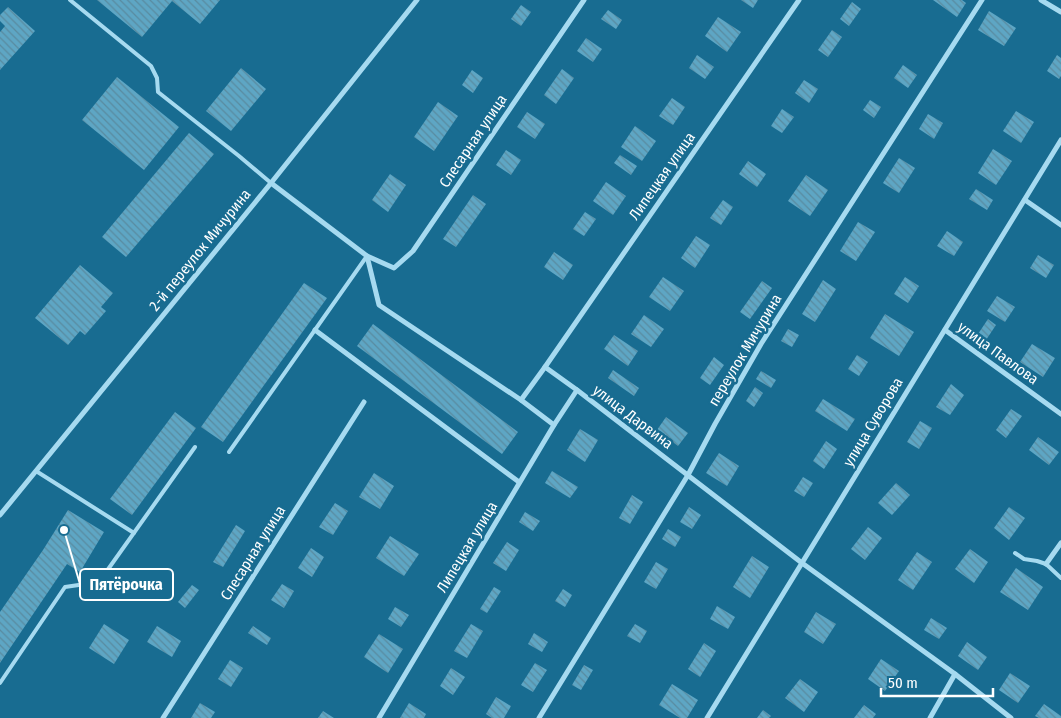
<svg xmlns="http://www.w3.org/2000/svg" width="1061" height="718" font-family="'Fira Sans Condensed',sans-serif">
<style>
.building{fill:url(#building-back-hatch)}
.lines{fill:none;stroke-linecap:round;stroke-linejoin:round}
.lane{stroke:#a6daf0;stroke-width:4}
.street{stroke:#a6daf0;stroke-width:5}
.labels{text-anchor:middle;stroke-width:5;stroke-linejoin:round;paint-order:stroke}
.street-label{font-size:15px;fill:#fff;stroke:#186c91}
.leader{fill:none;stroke:#fff;stroke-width:2}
.callout-dot{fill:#fff;stroke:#186c91;stroke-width:2}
.callout{fill:#186c91;stroke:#fff;stroke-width:2}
.callout-label{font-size:16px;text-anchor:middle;font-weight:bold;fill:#fff}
</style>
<defs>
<pattern id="building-back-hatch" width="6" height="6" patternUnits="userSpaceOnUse" patternTransform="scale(1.25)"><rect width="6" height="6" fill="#5ea6c4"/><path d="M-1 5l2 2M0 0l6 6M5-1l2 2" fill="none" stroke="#598ba0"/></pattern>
</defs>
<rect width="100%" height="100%" fill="#186c91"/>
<g class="building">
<polygon points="97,0 220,0 200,24 172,1 142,37"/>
<polygon points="741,0 758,0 753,8"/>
<polygon points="933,0 962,0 966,3 957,17"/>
<polygon points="852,2 861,9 849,26 840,19"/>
<polygon points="521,5 531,12 521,26 511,19"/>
<polygon points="8,7 35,31 0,70 0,32 5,26 0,21 0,15"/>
<polygon points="608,10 622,20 616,29 601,19"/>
<polygon points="989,11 1016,28 1004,46 978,30"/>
<polygon points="718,17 741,32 727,52 705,36"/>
<polygon points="832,30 842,37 828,57 818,50"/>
<polygon points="586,38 602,49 593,62 577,51"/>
<polygon points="697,55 714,67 705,79 689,68"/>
<polygon points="1057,55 1061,58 1061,76 1059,79 1047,71"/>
<polygon points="903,65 917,75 908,88 894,78"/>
<polygon points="241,68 266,89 231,131 206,111"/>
<polygon points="562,69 574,78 556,104 544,95"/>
<polygon points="472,70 483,78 473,93 462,85"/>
<polygon points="117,77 179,127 144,170 82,120"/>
<polygon points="804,80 818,89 809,103 795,93"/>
<polygon points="672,98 685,107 673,125 659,116"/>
<polygon points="870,100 881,107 874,118 863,110"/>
<polygon points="438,102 458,116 434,151 414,137"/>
<polygon points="782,109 794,117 782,133 771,126"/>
<polygon points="1016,111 1034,122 1021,143 1003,131"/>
<polygon points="527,112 545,124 535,139 517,127"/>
<polygon points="928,114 943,123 934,139 919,129"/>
<polygon points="635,126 656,141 642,161 621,147"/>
<polygon points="189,133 214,154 126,257 102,237"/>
<polygon points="993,149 1012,161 996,185 978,173"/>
<polygon points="506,150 521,160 511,175 496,165"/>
<polygon points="620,155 637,166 631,175 614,163"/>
<polygon points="899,158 915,168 899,193 883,183"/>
<polygon points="748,161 766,174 757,187 739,174"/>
<polygon points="390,174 406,185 388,212 372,200"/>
<polygon points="806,175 828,190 810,216 788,201"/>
<polygon points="606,182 626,196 613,215 593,201"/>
<polygon points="976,189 993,200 987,210 969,199"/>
<polygon points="473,195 486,204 456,247 443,239"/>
<polygon points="723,200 733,207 721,225 710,218"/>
<polygon points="585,212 596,219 584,236 573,229"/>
<polygon points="858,222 875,232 856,261 840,251"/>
<polygon points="947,231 963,242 954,256 937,246"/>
<polygon points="696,236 710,245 695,268 681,258"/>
<polygon points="554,252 573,265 563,280 544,267"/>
<polygon points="1038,255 1054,265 1046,278 1030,268"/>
<polygon points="80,265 113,293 101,307 106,311 85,335 80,331 68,345 35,318"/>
<polygon points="663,277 684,291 670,311 649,297"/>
<polygon points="905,277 919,286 908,303 894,294"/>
<polygon points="823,280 836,289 815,322 802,314"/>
<polygon points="762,281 772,288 750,319 740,312"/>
<polygon points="304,283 327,298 223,442 201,427"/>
<polygon points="997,296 1015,307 1005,322 987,311"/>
<polygon points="885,314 914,332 899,356 870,338"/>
<polygon points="644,315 664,329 651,347 631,334"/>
<polygon points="988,319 996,325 986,340 978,334"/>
<polygon points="373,324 518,432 502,454 357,346"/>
<polygon points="788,329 799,335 792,347 781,341"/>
<polygon points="614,335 638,351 628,366 604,349"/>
<polygon points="1032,344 1055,358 1043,377 1020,362"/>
<polygon points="857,355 868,362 859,376 848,369"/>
<polygon points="714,357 724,365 710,385 700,378"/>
<polygon points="613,370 639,388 634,396 608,378"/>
<polygon points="761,371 776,380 771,388 756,379"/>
<polygon points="951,384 964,395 950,415 936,407"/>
<polygon points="755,387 763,393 754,407 746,401"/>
<polygon points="823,399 855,419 847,431 815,411"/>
<polygon points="1011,409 1022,416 1006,438 996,430"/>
<polygon points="175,412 196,428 132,515 110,499"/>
<polygon points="666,417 688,433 678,446 657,430"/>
<polygon points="920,421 932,428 919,449 907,442"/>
<polygon points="580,429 598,440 585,462 567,450"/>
<polygon points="1038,437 1059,452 1049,465 1029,450"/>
<polygon points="826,441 837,449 824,469 813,461"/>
<polygon points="719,453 739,466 727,486 706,473"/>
<polygon points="552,471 578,487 570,498 545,483"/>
<polygon points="374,473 394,486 380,509 359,497"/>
<polygon points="803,477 813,483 804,497 794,491"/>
<polygon points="896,483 910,495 892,515 878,503"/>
<polygon points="632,495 643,502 630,524 619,518"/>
<polygon points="335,503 348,511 333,535 319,527"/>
<polygon points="689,507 701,515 692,529 680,522"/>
<polygon points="1009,507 1025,518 1009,540 994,528"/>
<polygon points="68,510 104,532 80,572 67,564 0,663 0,612 43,550"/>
<polygon points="525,512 540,521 533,531 519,522"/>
<polygon points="236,525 245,531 223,567 213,562"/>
<polygon points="868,527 882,538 865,560 851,549"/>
<polygon points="668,529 681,537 675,547 662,539"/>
<polygon points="390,536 419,554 404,576 376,558"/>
<polygon points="507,542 519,550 506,571 493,563"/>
<polygon points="311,548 324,557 312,577 298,568"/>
<polygon points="970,549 988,562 974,583 955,569"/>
<polygon points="917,552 932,562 913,590 898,580"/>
<polygon points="752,556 769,567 750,598 733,587"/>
<polygon points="656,562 668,569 656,589 644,582"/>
<polygon points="1016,568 1043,587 1028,610 1000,592"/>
<polygon points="282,584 294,591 284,608 271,600"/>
<polygon points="192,585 199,590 185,608 178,602"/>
<polygon points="494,587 501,591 487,613 480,609"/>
<polygon points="563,589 572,595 565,607 555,601"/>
<polygon points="717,606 735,617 728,629 710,619"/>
<polygon points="395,607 409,615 401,627 388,619"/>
<polygon points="816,612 836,624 823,644 804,632"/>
<polygon points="931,618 947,628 939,639 924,630"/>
<polygon points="104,624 129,640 114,664 89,648"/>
<polygon points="471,624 483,631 467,658 454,651"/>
<polygon points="635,624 647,631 640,643 627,636"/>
<polygon points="157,626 181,641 172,657 147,642"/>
<polygon points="253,626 271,638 267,645 248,633"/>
<polygon points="534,633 548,642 542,652 528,644"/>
<polygon points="379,634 403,649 388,673 364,657"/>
<polygon points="967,642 987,657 978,670 958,656"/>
<polygon points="704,643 716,651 700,677 688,669"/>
<polygon points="881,659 899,671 885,691 868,679"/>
<polygon points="230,660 243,668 231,687 218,679"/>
<polygon points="535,663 547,670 533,692 521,685"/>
<polygon points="584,665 593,670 581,690 572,685"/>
<polygon points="451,668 465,677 453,695 440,686"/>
<polygon points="1010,673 1030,686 1018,703 999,690"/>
<polygon points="800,679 818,692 804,712 785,698"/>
<polygon points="672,684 698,700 687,718 680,718 659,705"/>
<polygon points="496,697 511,706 504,718 492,718 486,714"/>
<polygon points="200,703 215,712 211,718 191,718"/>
<polygon points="409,703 426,714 424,718 400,718"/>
<polygon points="1044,704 1061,716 1061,718 1039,718 1035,716"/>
<polygon points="864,705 876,714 873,718 854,718"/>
<polygon points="763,710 771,716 769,718 757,718"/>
<polygon points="323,711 334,718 318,718"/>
</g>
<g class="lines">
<g class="lane">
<polyline points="70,0 151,66 157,78 158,92 239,156 271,183"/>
<polyline points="229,452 367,256"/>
<polyline points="36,471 134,533"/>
<polyline points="1015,553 1024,559 1037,561 1046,564 1061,578"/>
<polyline points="0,683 65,587 99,582 195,447"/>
</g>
<g class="street">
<polyline points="1041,0 1061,12"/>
<polyline points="271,183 367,256 379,305 521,400 545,367 577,390 802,563 955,674 1011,718"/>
<polyline points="1025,200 1061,225"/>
<polyline points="367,256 394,268 413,251 584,0"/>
<polyline points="315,330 519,482"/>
<polyline points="945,330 1061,414"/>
<polyline points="545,367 799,0"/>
<polyline points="521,400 554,425"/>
<polyline points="0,515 271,183 417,0"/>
<polyline points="1046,564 1061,543"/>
<polyline points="163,718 364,402"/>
<polyline points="379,718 554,425 577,390"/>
<polyline points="539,718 688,475 715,424 761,344 982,0"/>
<polyline points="707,718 1061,140"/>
<polyline points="930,718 955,674"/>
</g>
</g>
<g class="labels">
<g class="street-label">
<text transform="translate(473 141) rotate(-56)" y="5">Слесарная улица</text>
<text transform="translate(662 176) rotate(-55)" y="5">Липецкая улица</text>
<text transform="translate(200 250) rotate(-51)" y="5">2-й переулок Мичурина</text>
<text transform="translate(745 350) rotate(-59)" y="5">переулок Мичурина</text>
<text transform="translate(998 353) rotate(36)" y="5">улица Павлова</text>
<text transform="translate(633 417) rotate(37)" y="5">улица Дарвина</text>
<text transform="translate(873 422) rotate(-59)" y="5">улица Суворова</text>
<text transform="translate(467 547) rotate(-59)" y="5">Липецкая улица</text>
<text transform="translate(253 553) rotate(-58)" y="5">Слесарная улица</text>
</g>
</g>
<path class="leader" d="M64 530L80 584"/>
<circle class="callout-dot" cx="64" cy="530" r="5"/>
<rect class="callout" x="80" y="569" width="93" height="31" rx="5"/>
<g class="callout-label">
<text x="126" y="590">Пятёрочка</text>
</g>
<path d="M881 688v8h112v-8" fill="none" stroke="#ffffff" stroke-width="2.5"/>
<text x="888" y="688" font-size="15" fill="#ffffff" stroke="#186c91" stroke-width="4" paint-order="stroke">50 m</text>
</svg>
